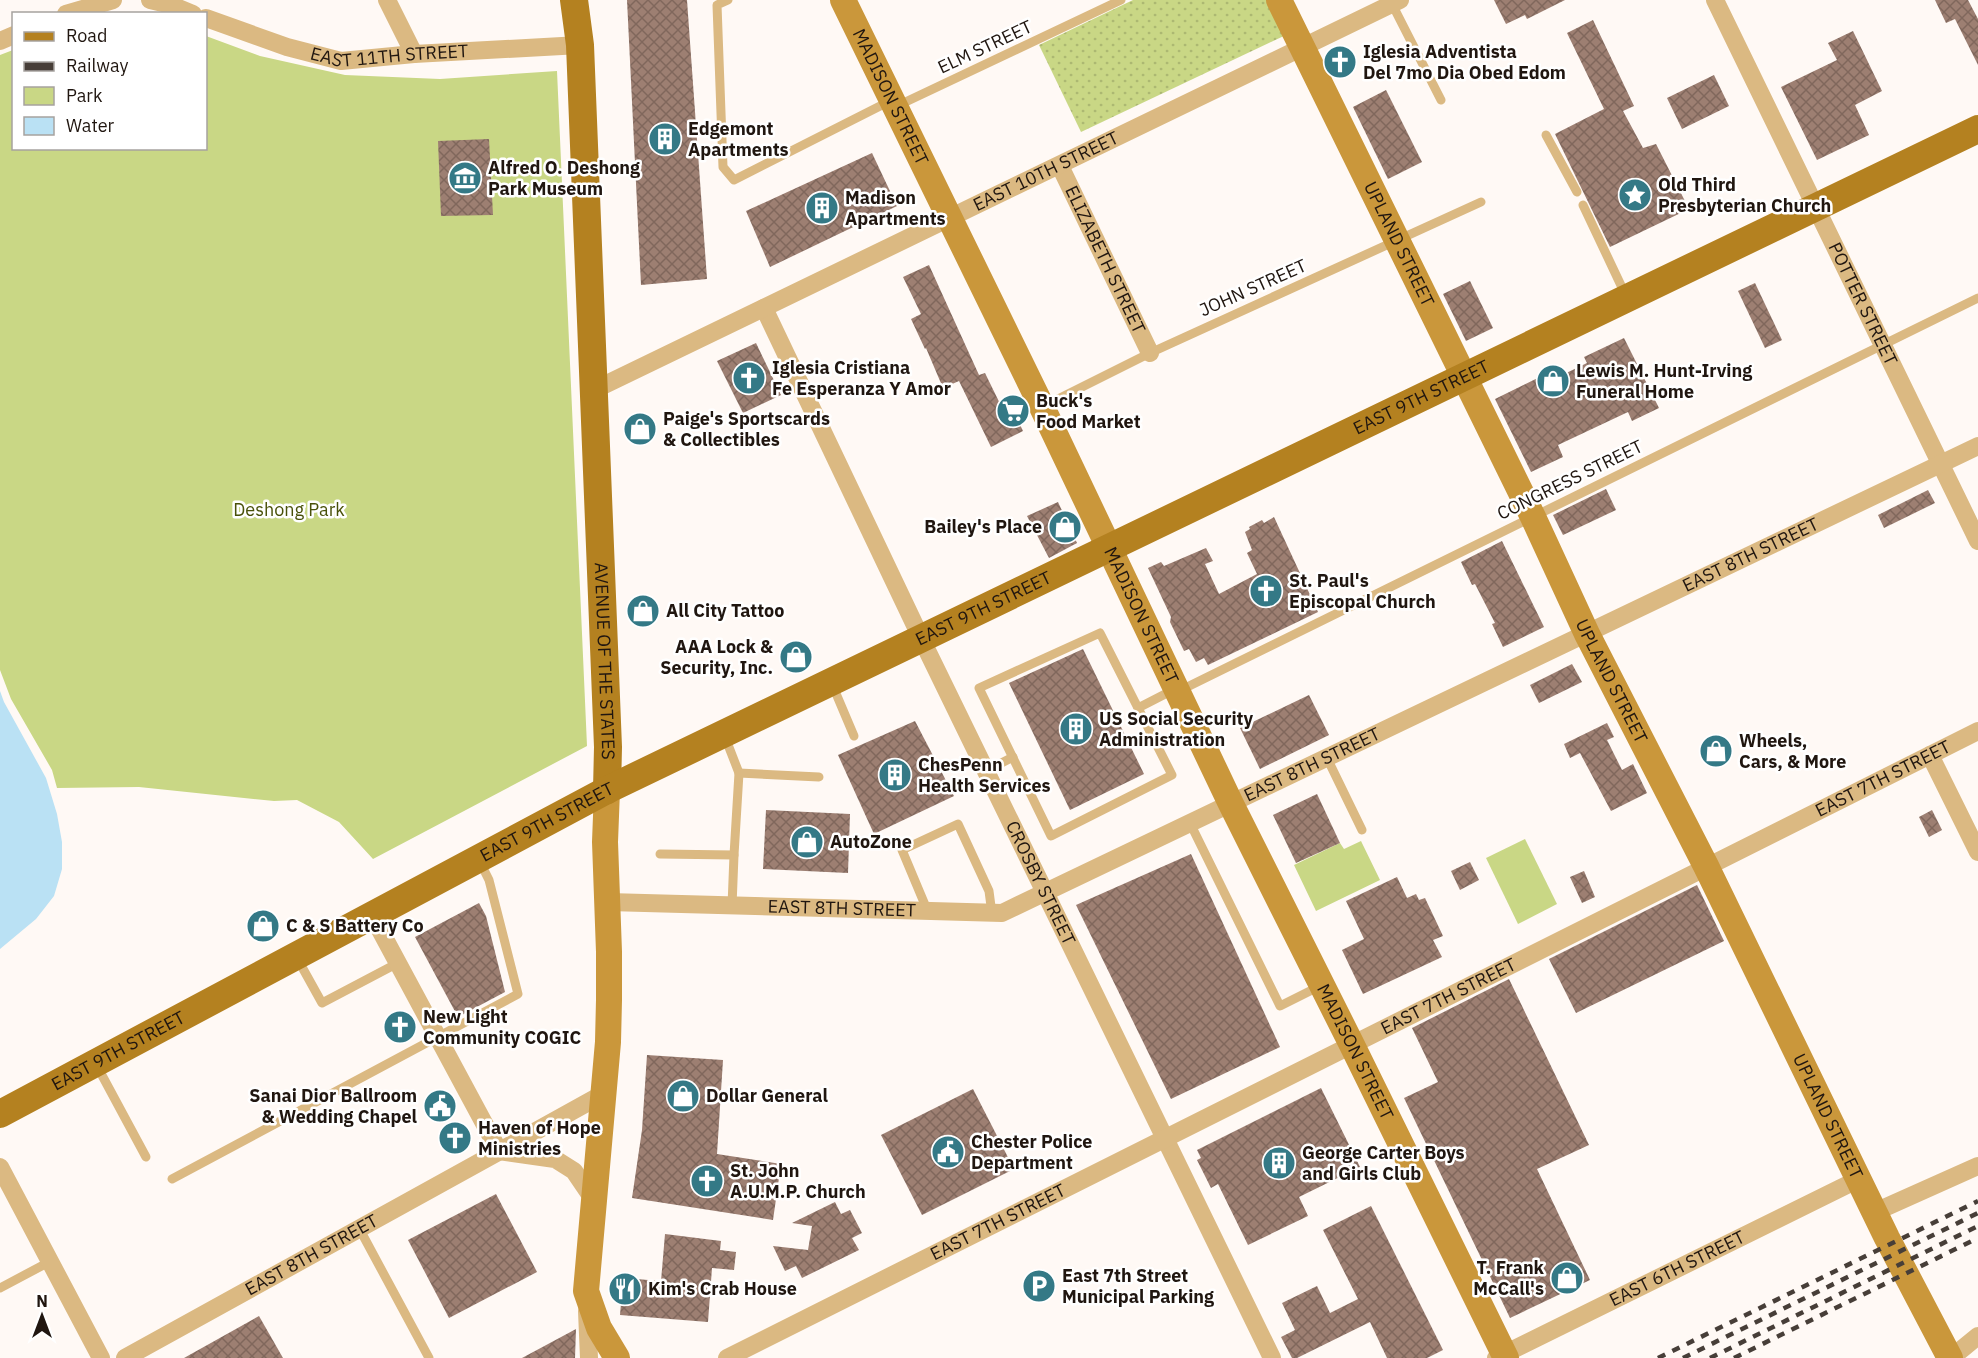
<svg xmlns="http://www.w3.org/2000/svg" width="1978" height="1358" font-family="'IBM Plex Sans',sans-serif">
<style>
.grass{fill:url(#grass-dots)}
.park{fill:#c9d785}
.water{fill:#bae1f4}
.building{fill:url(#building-cross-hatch)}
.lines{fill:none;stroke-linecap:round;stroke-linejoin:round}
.lane{stroke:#dbb982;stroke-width:9}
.street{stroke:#dbb982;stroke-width:18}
.secondary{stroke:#ca973b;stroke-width:26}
.primary{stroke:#b48120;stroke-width:28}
.rail{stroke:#473e38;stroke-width:4.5;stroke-dasharray:8 8;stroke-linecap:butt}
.labels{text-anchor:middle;stroke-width:5;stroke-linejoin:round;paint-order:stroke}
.street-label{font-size:18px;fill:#201610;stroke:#fff}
.poi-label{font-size:18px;font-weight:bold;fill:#201610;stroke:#fff;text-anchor:start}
.park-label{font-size:18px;fill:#495109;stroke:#fff}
</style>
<defs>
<pattern id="grass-dots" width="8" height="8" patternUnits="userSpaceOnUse" patternTransform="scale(1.5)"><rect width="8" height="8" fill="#c9d785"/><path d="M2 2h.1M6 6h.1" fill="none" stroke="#acb872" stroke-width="1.8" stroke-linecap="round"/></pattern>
<pattern id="building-cross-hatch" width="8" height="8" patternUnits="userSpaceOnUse" patternTransform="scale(1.5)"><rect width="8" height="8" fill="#9d7f72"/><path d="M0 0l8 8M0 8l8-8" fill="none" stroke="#80675c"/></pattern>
</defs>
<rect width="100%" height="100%" fill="#fff9f5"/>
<polygon class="grass" points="1133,0 1269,0 1286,35 1081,132 1039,45"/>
<g class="park">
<polygon points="206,36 260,56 345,75 440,79 557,71 587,746 373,859 339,822 297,800 274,801 139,787 57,788 52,770 11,699 0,670 0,55 13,50 14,148 206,148"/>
<polygon points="1525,839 1557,904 1518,924 1486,858"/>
<polygon points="1361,841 1380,880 1316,911 1294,865 1340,843 1344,849"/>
</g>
<polygon class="water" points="0,691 4,702 46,778 57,814 62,842 62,869 54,896 36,919 0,949"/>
<g class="building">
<polygon points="627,0 687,0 707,279 641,285"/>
<polygon points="1494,0 1565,0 1527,19 1525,15 1506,24"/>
<polygon points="1935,0 1968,0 1978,19 1978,65 1955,19 1946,23"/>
<polygon points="1593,20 1634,106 1623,111 1643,148 1656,144 1689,209 1610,247 1555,134 1604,109 1567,33"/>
<polygon points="1853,31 1882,91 1855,105 1869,135 1817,160 1781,87 1837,60 1828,43"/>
<polygon points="1714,75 1729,106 1682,129 1667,98"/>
<polygon points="1386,90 1422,162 1388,179 1353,107"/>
<polygon points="489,139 493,215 441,216 438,141"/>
<polygon points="872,153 897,206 770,267 746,211"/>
<polygon points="929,265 979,375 985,373 1007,418 1015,414 1023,431 991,447 959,381 943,388 926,348 925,349 911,319 921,314 903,277"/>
<polygon points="1470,281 1493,328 1466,341 1443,294"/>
<polygon points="1755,283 1782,340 1765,348 1738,291"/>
<polygon points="1624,338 1659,408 1632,421 1628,412 1558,445 1563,457 1531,472 1495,399 1556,369 1560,376 1587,363 1584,357"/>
<polygon points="756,343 781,395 743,413 717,361"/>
<polygon points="1606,489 1616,510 1563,535 1553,515"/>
<polygon points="1928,490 1935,503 1884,528 1878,515"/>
<polygon points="1058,502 1077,543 1049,558 1027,516"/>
<polygon points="1274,517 1318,612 1208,665 1204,658 1196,662 1189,649 1184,651 1170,622 1171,617 1148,568 1161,562 1164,566 1206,548 1213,561 1205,564 1219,594 1257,574 1247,553 1252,550 1245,532 1250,529 1249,527 1262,520 1264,523"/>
<polygon points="1502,541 1544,627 1503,647 1492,624 1495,623 1475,584 1472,585 1461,562"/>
<polygon points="1083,649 1144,774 1070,810 1009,683"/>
<polygon points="1572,664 1582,682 1539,703 1530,685"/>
<polygon points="1309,695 1329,735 1260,769 1240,728"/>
<polygon points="915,721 954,796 874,834 838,755"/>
<polygon points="1607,723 1614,737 1607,740 1622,770 1633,764 1647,793 1611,811 1580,753 1570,758 1564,744"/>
<polygon points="1317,794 1340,843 1296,863 1273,815"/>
<polygon points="766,810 850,814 848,873 763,869"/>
<polygon points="1932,810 1942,830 1929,837 1919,817"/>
<polygon points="1191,854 1280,1047 1171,1099 1076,905"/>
<polygon points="1470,862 1479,880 1460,890 1451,871"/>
<polygon points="1584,871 1595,897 1582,903 1570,877"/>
<polygon points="1397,877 1407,898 1416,894 1419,900 1425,898 1443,936 1433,940 1442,957 1363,994 1342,950 1364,939 1346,901"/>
<polygon points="1697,885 1724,941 1576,1013 1549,959"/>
<polygon points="479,903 486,916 505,992 458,1017 415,937"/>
<polygon points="1509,979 1589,1145 1537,1169 1590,1280 1510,1318 1404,1098 1438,1082 1412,1028"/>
<polygon points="647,1055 723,1060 717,1154 781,1164 773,1220 632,1198 642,1130"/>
<polygon points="1321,1088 1360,1167 1299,1197 1308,1216 1248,1245 1218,1184 1211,1188 1197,1160 1201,1158 1197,1150"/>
<polygon points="973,1089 1014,1169 922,1215 881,1135"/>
<polygon points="496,1194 537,1272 449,1318 408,1240"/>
<polygon points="835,1202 841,1214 850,1210 862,1233 852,1238 859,1250 802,1278 796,1266 785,1271 773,1246 808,1250 812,1226 792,1223"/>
<polygon points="1371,1206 1443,1350 1427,1358 1387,1358 1370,1322 1297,1358 1292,1358 1281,1337 1295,1330 1282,1303 1317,1286 1330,1313 1358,1299 1323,1230"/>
<polygon points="665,1234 721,1241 720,1250 736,1252 734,1270 712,1268 708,1322 620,1315 623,1278 661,1281"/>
<polygon points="259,1316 283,1358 184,1358"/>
<polygon points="576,1329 575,1358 522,1358"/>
</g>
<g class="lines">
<g class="lane">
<polyline points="728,0 717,5 723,167 734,180 890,101"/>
<polyline points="1392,4 1441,100"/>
<polyline points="897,106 1121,0"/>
<polyline points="1546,135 1577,192"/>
<polyline points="1583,205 1626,296"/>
<polyline points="1044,406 1150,353 1481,202"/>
<polygon points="1100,633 1172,775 1051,836 979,688"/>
<polyline points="832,684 854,736"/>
<polyline points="1179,691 1978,298"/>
<polyline points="1138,708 1173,690"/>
<polyline points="725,737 739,773"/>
<polyline points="1327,758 1362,830"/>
<polyline points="986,771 1013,757"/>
<polyline points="1190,823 1280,1006 1320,986"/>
<polyline points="660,854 734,855 739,773 819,777"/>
<polyline points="732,906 734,855"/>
<polyline points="928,912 902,850 958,824 989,891 992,914"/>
<polyline points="297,958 322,1003 398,963"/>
<polyline points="97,1066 146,1157"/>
<polyline points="172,1179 518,994 489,880 479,860"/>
<polyline points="359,1228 429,1358"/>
<polyline points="0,1288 51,1261"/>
</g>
<g class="street">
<polyline points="150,0 171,5 193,14"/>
<polyline points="387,0 414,54"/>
<path id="s1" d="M1715,0L1978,541"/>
<polyline points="66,14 113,0"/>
<path id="s2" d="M206,18L287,47L341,61L414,54L580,45"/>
<polyline points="0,41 14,35"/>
<path id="s3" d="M1060,166L1150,353"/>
<path id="s4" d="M764,308L921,638L1272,1358"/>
<path id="s5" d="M594,390L1400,0"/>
<polyline points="1930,755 1978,852"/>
<path id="s6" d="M608,902L1002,913L1978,446"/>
<polyline points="372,915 499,1151"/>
<polyline points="499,1151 555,1159 574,1171 593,1199"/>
<polyline points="0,1167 101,1358"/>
<polyline points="1875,1212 1978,1166"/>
<polyline points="587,1311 589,1358"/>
<path id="s7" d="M125,1358L603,1094"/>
<path id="s8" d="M727,1358L1978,731"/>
<path id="s9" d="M1496,1358L1859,1179"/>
<polyline points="1951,1358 1978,1336"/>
</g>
<g class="secondary">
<path id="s10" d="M843,0L1042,407L1231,804L1352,1045L1506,1358"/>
<path id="s11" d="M1279,0L1533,517L1587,634L1706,866L1887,1238L1950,1358"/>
<polyline points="607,790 605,842 609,952 609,1000 608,1042 586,1291 599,1328 617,1358"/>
</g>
<g class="primary">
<path id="s12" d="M574,0L580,45L608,747L607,790"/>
<path id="s13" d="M0,1114L607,790L1978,129"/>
</g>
<g class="rail">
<polyline points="1658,1358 1978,1201"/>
<polyline points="1683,1358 1978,1213"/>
<polyline points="1710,1358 1978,1226"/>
<polyline points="1734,1358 1978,1238"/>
</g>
</g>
<defs>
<g id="church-disc" transform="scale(1.725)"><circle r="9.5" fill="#347986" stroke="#fff"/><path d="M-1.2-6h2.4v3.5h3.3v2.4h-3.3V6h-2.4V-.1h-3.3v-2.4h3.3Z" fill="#fff"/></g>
<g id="building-disc" transform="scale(1.725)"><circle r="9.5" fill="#347986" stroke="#fff"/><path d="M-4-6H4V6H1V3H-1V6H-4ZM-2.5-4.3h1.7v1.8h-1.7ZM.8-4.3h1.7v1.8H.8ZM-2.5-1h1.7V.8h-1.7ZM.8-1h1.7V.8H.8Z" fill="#fff"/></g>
<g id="museum-disc" transform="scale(1.725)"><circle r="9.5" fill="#347986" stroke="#fff"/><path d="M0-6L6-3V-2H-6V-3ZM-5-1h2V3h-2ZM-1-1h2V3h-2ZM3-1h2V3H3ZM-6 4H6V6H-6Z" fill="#fff"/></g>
<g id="sight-disc" transform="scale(1.725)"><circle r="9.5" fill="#347986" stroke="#fff"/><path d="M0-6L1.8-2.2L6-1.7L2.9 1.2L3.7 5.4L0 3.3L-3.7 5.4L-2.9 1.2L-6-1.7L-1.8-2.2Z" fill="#fff"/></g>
<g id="shop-disc" transform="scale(1.725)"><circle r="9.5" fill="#347986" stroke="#fff"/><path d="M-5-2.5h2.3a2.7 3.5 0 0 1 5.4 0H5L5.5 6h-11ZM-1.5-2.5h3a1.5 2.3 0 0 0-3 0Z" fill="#fff"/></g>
<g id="supermarket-disc" transform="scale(1.725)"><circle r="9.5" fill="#347986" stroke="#fff"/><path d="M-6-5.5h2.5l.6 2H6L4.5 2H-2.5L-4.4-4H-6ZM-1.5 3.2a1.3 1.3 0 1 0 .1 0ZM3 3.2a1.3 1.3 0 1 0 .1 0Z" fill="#fff"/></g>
<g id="civic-disc" transform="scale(1.725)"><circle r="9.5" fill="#347986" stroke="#fff"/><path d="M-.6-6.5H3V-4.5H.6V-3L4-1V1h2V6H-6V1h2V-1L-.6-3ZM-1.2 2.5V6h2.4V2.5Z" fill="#fff"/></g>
<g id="parking-disc" transform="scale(1.725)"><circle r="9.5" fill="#347986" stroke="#fff"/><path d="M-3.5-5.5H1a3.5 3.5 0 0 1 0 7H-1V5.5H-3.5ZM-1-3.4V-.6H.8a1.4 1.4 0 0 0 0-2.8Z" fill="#fff"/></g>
<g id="restaurant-disc" transform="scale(1.725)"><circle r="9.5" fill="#347986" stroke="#fff"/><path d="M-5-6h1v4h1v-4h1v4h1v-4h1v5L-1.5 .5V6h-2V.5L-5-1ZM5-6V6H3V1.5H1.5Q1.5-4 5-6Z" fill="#fff"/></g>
</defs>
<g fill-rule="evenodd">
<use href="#church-disc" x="1340" y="62"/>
<use href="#building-disc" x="665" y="139"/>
<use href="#museum-disc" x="465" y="178"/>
<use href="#sight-disc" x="1635" y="195"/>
<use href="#building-disc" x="822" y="208"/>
<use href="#church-disc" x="749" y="378"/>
<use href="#shop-disc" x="1553" y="381"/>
<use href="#supermarket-disc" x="1013" y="411"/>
<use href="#shop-disc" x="640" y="429"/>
<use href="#shop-disc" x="1065" y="527"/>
<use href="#church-disc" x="1266" y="591"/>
<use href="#shop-disc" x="643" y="611"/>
<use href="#shop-disc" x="796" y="657"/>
<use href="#building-disc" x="1076" y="729"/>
<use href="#shop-disc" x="1716" y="751"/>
<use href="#building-disc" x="895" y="775"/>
<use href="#shop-disc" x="807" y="842"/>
<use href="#shop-disc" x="263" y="926"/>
<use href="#church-disc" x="400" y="1027"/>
<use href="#shop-disc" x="683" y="1096"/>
<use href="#civic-disc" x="440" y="1106"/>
<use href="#church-disc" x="455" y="1138"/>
<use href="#civic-disc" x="948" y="1152"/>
<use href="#building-disc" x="1279" y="1163"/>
<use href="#church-disc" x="707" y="1181"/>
<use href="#shop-disc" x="1567" y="1278"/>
<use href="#parking-disc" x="1039" y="1286"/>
<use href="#restaurant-disc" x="625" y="1289"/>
</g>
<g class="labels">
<g class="street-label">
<text transform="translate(985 47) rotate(-25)" y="6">ELM STREET</text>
<text dy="6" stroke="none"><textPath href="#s2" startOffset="190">EAST 11TH STREET</textPath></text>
<text dy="6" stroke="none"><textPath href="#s10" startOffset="108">MADISON STREET</textPath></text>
<text dy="6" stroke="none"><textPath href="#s5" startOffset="502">EAST 10TH STREET</textPath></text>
<text dy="6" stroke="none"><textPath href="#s11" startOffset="272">UPLAND STREET</textPath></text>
<text dy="6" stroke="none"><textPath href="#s3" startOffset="104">ELIZABETH STREET</textPath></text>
<text transform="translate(1253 288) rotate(-24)" y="6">JOHN STREET</text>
<text dy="6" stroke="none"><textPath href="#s1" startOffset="338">POTTER STREET</textPath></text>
<text dy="6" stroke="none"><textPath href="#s13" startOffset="1592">EAST 9TH STREET</textPath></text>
<text transform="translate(1570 480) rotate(-26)" y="6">CONGRESS STREET</text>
<text dy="6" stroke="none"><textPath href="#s6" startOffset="1224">EAST 8TH STREET</textPath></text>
<text dy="6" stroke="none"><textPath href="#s13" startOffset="1106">EAST 9TH STREET</textPath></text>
<text dy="6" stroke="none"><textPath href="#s10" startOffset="684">MADISON STREET</textPath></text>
<text dy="6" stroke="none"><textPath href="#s12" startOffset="662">AVENUE OF THE STATES</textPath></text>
<text dy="6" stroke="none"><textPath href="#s11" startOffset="758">UPLAND STREET</textPath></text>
<text dy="6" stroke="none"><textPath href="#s6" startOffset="738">EAST 8TH STREET</textPath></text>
<text dy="6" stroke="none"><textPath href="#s8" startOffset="1293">EAST 7TH STREET</textPath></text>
<text dy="6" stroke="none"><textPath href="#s13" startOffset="620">EAST 9TH STREET</textPath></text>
<text dy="6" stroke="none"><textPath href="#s4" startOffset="638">CROSBY STREET</textPath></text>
<text dy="6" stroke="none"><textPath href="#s6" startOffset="234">EAST 8TH STREET</textPath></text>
<text dy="6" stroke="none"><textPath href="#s8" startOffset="807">EAST 7TH STREET</textPath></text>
<text dy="6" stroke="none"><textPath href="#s13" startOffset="134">EAST 9TH STREET</textPath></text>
<text dy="6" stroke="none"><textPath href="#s10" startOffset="1170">MADISON STREET</textPath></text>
<text dy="6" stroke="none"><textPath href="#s11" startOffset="1244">UPLAND STREET</textPath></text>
<text dy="6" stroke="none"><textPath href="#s8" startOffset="303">EAST 7TH STREET</textPath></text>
<text dy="6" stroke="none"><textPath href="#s7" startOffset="213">EAST 8TH STREET</textPath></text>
<text dy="6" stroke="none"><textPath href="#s9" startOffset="202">EAST 6TH STREET</textPath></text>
</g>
<g class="poi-label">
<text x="1363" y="58">Iglesia Adventista<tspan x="1363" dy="21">Del 7mo Dia Obed Edom</tspan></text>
<text x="688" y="135">Edgemont<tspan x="688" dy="21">Apartments</tspan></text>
<text x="488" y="174">Alfred O. Deshong<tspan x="488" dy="21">Park Museum</tspan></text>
<text x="1658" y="191">Old Third<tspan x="1658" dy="21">Presbyterian Church</tspan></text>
<text x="845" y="204">Madison<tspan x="845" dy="21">Apartments</tspan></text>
<text x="772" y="374">Iglesia Cristiana<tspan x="772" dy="21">Fe Esperanza Y Amor</tspan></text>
<text x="1576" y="377">Lewis M. Hunt-Irving<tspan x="1576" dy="21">Funeral Home</tspan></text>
<text x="1036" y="407">Buck's<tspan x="1036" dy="21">Food Market</tspan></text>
<text x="663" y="425">Paige's Sportscards<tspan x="663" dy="21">&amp; Collectibles</tspan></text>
<text x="1042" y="533" text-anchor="end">Bailey's Place</text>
<text x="1289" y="587">St. Paul's<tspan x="1289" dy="21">Episcopal Church</tspan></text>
<text x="666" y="617">All City Tattoo</text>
<text x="773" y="653" text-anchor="end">AAA Lock &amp;<tspan x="773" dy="21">Security, Inc.</tspan></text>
<text x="1099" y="725">US Social Security<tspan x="1099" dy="21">Administration</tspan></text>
<text x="1739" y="747">Wheels,<tspan x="1739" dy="21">Cars, &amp; More</tspan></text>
<text x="918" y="771">ChesPenn<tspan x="918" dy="21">Health Services</tspan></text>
<text x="830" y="848">AutoZone</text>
<text x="286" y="932">C &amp; S Battery Co</text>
<text x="423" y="1023">New Light<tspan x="423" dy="21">Community COGIC</tspan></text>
<text x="417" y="1102" text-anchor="end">Sanai Dior Ballroom<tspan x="417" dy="21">&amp; Wedding Chapel</tspan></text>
<text x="706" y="1102">Dollar General</text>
<text x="478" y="1134">Haven of Hope<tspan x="478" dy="21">Ministries</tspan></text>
<text x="971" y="1148">Chester Police<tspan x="971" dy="21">Department</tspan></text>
<text x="1302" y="1159">George Carter Boys<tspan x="1302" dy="21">and Girls Club</tspan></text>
<text x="730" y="1177">St. John<tspan x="730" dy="21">A.U.M.P. Church</tspan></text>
<text x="1544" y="1274" text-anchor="end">T. Frank<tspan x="1544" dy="21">McCall's</tspan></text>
<text x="1062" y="1282">East 7th Street<tspan x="1062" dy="21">Municipal Parking</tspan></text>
<text x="648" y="1295">Kim's Crab House</text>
</g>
<g class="park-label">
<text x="289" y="516">Deshong Park</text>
</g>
</g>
<rect x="12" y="12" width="195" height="138" fill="#ffffff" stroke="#a6a29f" stroke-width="1.5"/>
<rect x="24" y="32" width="30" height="9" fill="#b48120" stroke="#a6a29f" stroke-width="1.5"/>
<text x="66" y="42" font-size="18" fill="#201610">Road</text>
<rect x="24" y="62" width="30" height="9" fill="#473e38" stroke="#a6a29f" stroke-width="1.5"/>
<text x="66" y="72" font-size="18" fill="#201610">Railway</text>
<rect x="24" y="87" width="30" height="18" fill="#c9d785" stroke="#a6a29f" stroke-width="1.5"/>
<text x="66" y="102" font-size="18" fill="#201610">Park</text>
<rect x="24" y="117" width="30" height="18" fill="#bae1f4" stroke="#a6a29f" stroke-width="1.5"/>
<text x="66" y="132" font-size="18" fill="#201610">Water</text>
<g transform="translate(42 1316)" stroke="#ffffff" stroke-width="4.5" paint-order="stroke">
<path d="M0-4.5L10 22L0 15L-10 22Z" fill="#201610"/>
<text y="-9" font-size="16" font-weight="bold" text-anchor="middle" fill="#201610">N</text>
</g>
</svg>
